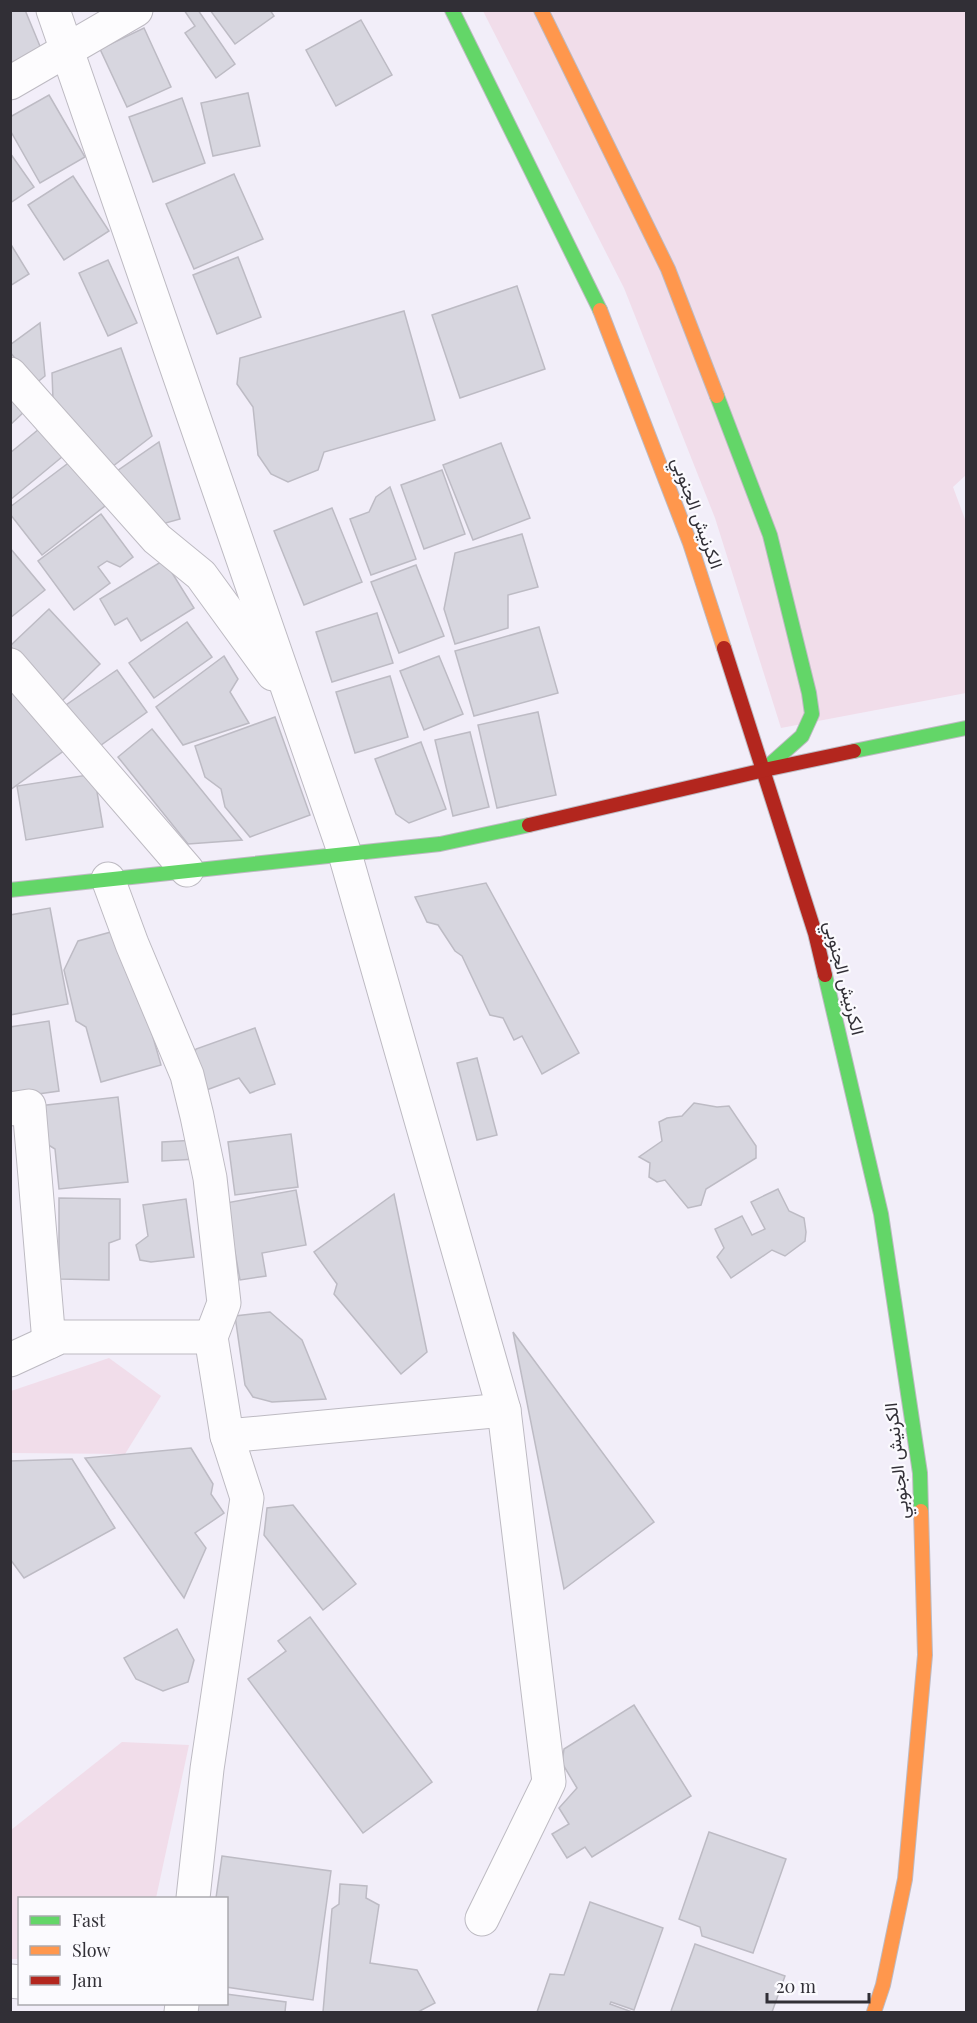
<svg xmlns="http://www.w3.org/2000/svg" width="977" height="2023" font-family="'Playfair Display',Vazirmatn,serif">
<style>
.green{fill:#f1ddea}
.building{fill:#d7d6df;stroke:#bdbbc4;stroke-width:1.5}
.lines{fill:none;stroke-linecap:round;stroke-linejoin:round}
.street-casing{stroke:#bdbac2;stroke-width:35}
.fast-casing{stroke:#bdbac2;stroke-width:16}
.slow-casing{stroke:#bdbac2;stroke-width:16}
.jam-casing{stroke:#bdbac2;stroke-width:16}
.street{stroke:#fdfcfe;stroke-width:33}
.fast{stroke:#63d668;stroke-width:14}
.slow{stroke:#ff974d;stroke-width:14}
.jam{stroke:#b3261e;stroke-width:14}
.labels{text-anchor:middle;stroke-width:4.5;stroke-linejoin:round;paint-order:stroke}
.street-label{font-size:18px;fill:#312f36;stroke:#fbfafe}
</style>
<rect width="100%" height="100%" fill="#f2eef9"/>
<g class="green">
<polygon points="483,11 966,11 966,475 953,487 966,522 966,693 781,728 715,518 624,288"/>
<polygon points="109,1358 161,1396 125,1454 11,1453 11,1391"/>
<polygon points="122,1742 189,1745 156,1898 20,1898 19,1959 11,1959 11,1830"/>
</g>
<g class="building">
<polygon points="10,10 25,10 42,51 10,64"/>
<polygon points="184,10 198,10 235,64 216,78 185,33 195,26"/>
<polygon points="210,10 270,10 274,16 235,44"/>
<polygon points="361,20 392,75 336,106 306,50"/>
<polygon points="144,28 171,87 127,107 100,49"/>
<polygon points="248,93 260,146 213,156 201,103"/>
<polygon points="49,95 85,157 40,183 10,130 10,117"/>
<polygon points="182,98 205,163 153,182 129,117"/>
<polygon points="10,153 34,187 10,203"/>
<polygon points="234,174 263,239 194,269 166,204"/>
<polygon points="73,176 109,231 64,260 28,205"/>
<polygon points="10,243 29,274 10,286"/>
<polygon points="238,257 261,317 217,334 193,275"/>
<polygon points="108,260 137,323 108,336 79,273"/>
<polygon points="517,286 545,369 460,398 432,315"/>
<polygon points="404,311 435,420 324,452 318,470 288,482 271,474 258,455 253,407 237,384 240,358"/>
<polygon points="40,323 45,376 35,384 10,352 10,345"/>
<polygon points="121,348 152,436 108,470 53,400 52,373"/>
<polygon points="10,394 25,411 10,425"/>
<polygon points="45,424 68,452 10,500 10,453"/>
<polygon points="159,442 180,519 155,526 117,471"/>
<polygon points="501,443 530,518 473,540 443,465"/>
<polygon points="71,461 105,506 42,555 10,514 10,507"/>
<polygon points="442,470 465,534 424,549 401,485"/>
<polygon points="390,487 416,559 371,575 350,519 369,512 376,497"/>
<polygon points="332,508 362,582 304,605 274,531"/>
<polygon points="101,514 133,557 120,567 107,561 98,567 110,583 74,610 38,561"/>
<polygon points="522,534 538,587 508,595 508,628 455,644 444,609 455,553"/>
<polygon points="10,548 45,590 10,618"/>
<polygon points="164,560 194,608 141,641 127,618 115,625 100,599"/>
<polygon points="416,565 444,636 399,653 371,582"/>
<polygon points="49,609 100,664 62,701 10,646"/>
<polygon points="377,613 393,663 332,682 316,632"/>
<polygon points="187,622 212,657 154,698 129,663"/>
<polygon points="539,627 558,693 474,716 455,651"/>
<polygon points="224,656 238,679 230,692 249,723 183,745 156,707"/>
<polygon points="439,656 463,714 424,730 400,671"/>
<polygon points="117,670 147,712 97,748 66,705"/>
<polygon points="10,671 69,747 10,790"/>
<polygon points="390,676 408,737 355,753 336,692"/>
<polygon points="538,712 556,795 497,808 478,725"/>
<polygon points="275,717 310,815 250,837 225,807 221,789 205,777 195,746"/>
<polygon points="152,729 242,840 188,844 118,757"/>
<polygon points="470,732 489,807 453,816 435,740"/>
<polygon points="421,742 446,809 409,823 396,814 375,759"/>
<polygon points="94,774 103,827 26,840 17,786"/>
<polygon points="486,883 579,1053 542,1074 522,1036 514,1040 503,1018 490,1015 462,956 455,951 438,925 427,922 415,897"/>
<polygon points="50,908 68,1004 10,1015 10,915"/>
<polygon points="122,929 161,1065 101,1082 86,1027 76,1021 64,970 78,941"/>
<polygon points="49,1021 59,1091 10,1098 10,1027"/>
<polygon points="255,1028 275,1084 250,1093 239,1078 201,1092 190,1063 196,1049"/>
<polygon points="477,1058 497,1135 477,1140 457,1063"/>
<polygon points="118,1097 128,1182 59,1189 55,1149 42,1141 38,1106"/>
<polygon points="694,1103 717,1107 729,1106 756,1146 756,1158 706,1189 701,1205 688,1208 665,1180 657,1182 649,1177 650,1163 639,1157 662,1141 659,1122 667,1118 682,1116"/>
<polygon points="291,1134 298,1187 235,1195 228,1142"/>
<polygon points="196,1140 197,1159 162,1161 162,1142"/>
<polygon points="778,1189 789,1211 804,1218 806,1232 805,1241 785,1256 772,1250 731,1278 717,1257 724,1248 715,1229 742,1216 752,1235 765,1229 751,1202"/>
<polygon points="296,1190 306,1245 262,1253 266,1276 240,1280 226,1203"/>
<polygon points="394,1194 427,1352 401,1374 334,1294 337,1284 314,1252"/>
<polygon points="59,1198 120,1199 120,1239 109,1243 109,1280 59,1279"/>
<polygon points="186,1199 194,1257 151,1262 140,1260 136,1245 148,1236 143,1205"/>
<polygon points="270,1312 302,1340 326,1399 272,1402 253,1397 245,1385 235,1316"/>
<polygon points="513,1332 654,1522 564,1589"/>
<polygon points="191,1448 213,1484 211,1494 224,1513 195,1533 206,1548 184,1598 85,1458"/>
<polygon points="72,1459 115,1528 24,1578 10,1559 10,1461"/>
<polygon points="293,1505 356,1584 323,1610 264,1535 267,1508"/>
<polygon points="310,1617 432,1782 363,1833 248,1679 286,1651 278,1641"/>
<polygon points="177,1629 194,1660 188,1682 163,1691 136,1679 124,1658"/>
<polygon points="634,1705 691,1796 592,1857 585,1847 567,1858 552,1834 569,1824 559,1808 577,1788 562,1763 564,1749"/>
<polygon points="709,1832 786,1859 753,1953 702,1936 700,1927 679,1919"/>
<polygon points="222,1856 331,1871 313,2000 226,1987 226,1898 216,1898"/>
<polygon points="340,1884 367,1886 366,1898 379,1905 370,1963 417,1970 435,2003 418,2012 323,2012 332,1909 339,1904"/>
<polygon points="590,1902 663,1928 634,2010 611,2002 610,2004 632,2012 537,2012 550,1974 564,1975"/>
<polygon points="695,1944 785,1976 772,2012 671,2011"/>
<polygon points="226,1994 286,2002 285,2012 195,2012 196,2004 226,2004"/>
</g>
<g class="lines">
<g class="street-casing">
<g id="street">
<polyline points="53,10 345,854 504,1410 549,1782 482,1919"/>
<polyline points="10,83 136,10"/>
<polyline points="10,374 157,539 201,575 273,674"/>
<polyline points="10,665 187,870"/>
<polyline points="108,879 132,944 187,1075 197,1116 210,1178 224,1303 211,1337"/>
<polyline points="10,1109 29,1106 49,1342"/>
<polyline points="10,1360 60,1337 211,1337 227,1436 247,1498 207,1769 193,1898"/>
<polyline points="227,1436 504,1410"/>
<polyline points="10,1981 20,1982"/>
<polyline points="181,2012 182,2004"/>
</g>
</g>
<g class="fast-casing">
<g id="fast">
<polyline points="452,10 600,310"/>
<polyline points="717,396 770,535 809,693 812,714 802,736 765,769"/>
<polyline points="854,751 966,728"/>
<polyline points="10,890 440,844 529,825"/>
<polyline points="825,975 881,1214 920,1473 921,1511"/>
</g>
</g>
<g class="slow-casing">
<g id="slow">
<polyline points="541,10 668,269 717,396"/>
<polyline points="600,310 690,543 724,648"/>
<polyline points="874,2012 883,1985 905,1879 925,1655 921,1511"/>
</g>
</g>
<g class="jam-casing">
<g id="jam">
<polyline points="724,648 815,933 825,975"/>
<polyline points="529,825 764,770 854,751"/>
</g>
</g>
<use href="#street" class="street"/>
<use href="#fast" class="fast"/>
<use href="#slow" class="slow"/>
<use href="#jam" class="jam"/>
</g>
<g class="labels">
<g class="street-label">
<text transform="translate(697 513) rotate(70)" y="6">الكرنيش الجنوبي</text>
<text transform="translate(844 978) rotate(76)" y="6">الكرنيش الجنوبي</text>
<text transform="translate(897 1461) rotate(-96)" y="6">الكرنيش الجنوبي</text>
</g>
</g>
<rect width="977" height="2023" fill="none" stroke="#312f36" stroke-width="24"/>
<rect x="18" y="1897" width="210" height="108" fill="#fbfafe" stroke="#aaa9ae" stroke-width="1.5"/>
<rect x="30" y="1916" width="30" height="9" fill="#63d668" stroke="#aaa9ae" stroke-width="1.5"/>
<text x="72" y="1927" font-size="18" fill="#312f36">Fast</text>
<rect x="30" y="1946" width="30" height="9" fill="#ff974d" stroke="#aaa9ae" stroke-width="1.5"/>
<text x="72" y="1957" font-size="18" fill="#312f36">Slow</text>
<rect x="30" y="1976" width="30" height="9" fill="#b3261e" stroke="#aaa9ae" stroke-width="1.5"/>
<text x="72" y="1987" font-size="18" fill="#312f36">Jam</text>
<path d="M767 1993v9h102v-9" fill="none" stroke="#312f36" stroke-width="3"/>
<text x="776" y="1993" font-size="18" fill="#312f36" stroke="#fbfafe" stroke-width="4.5" paint-order="stroke">20 m</text>
</svg>
